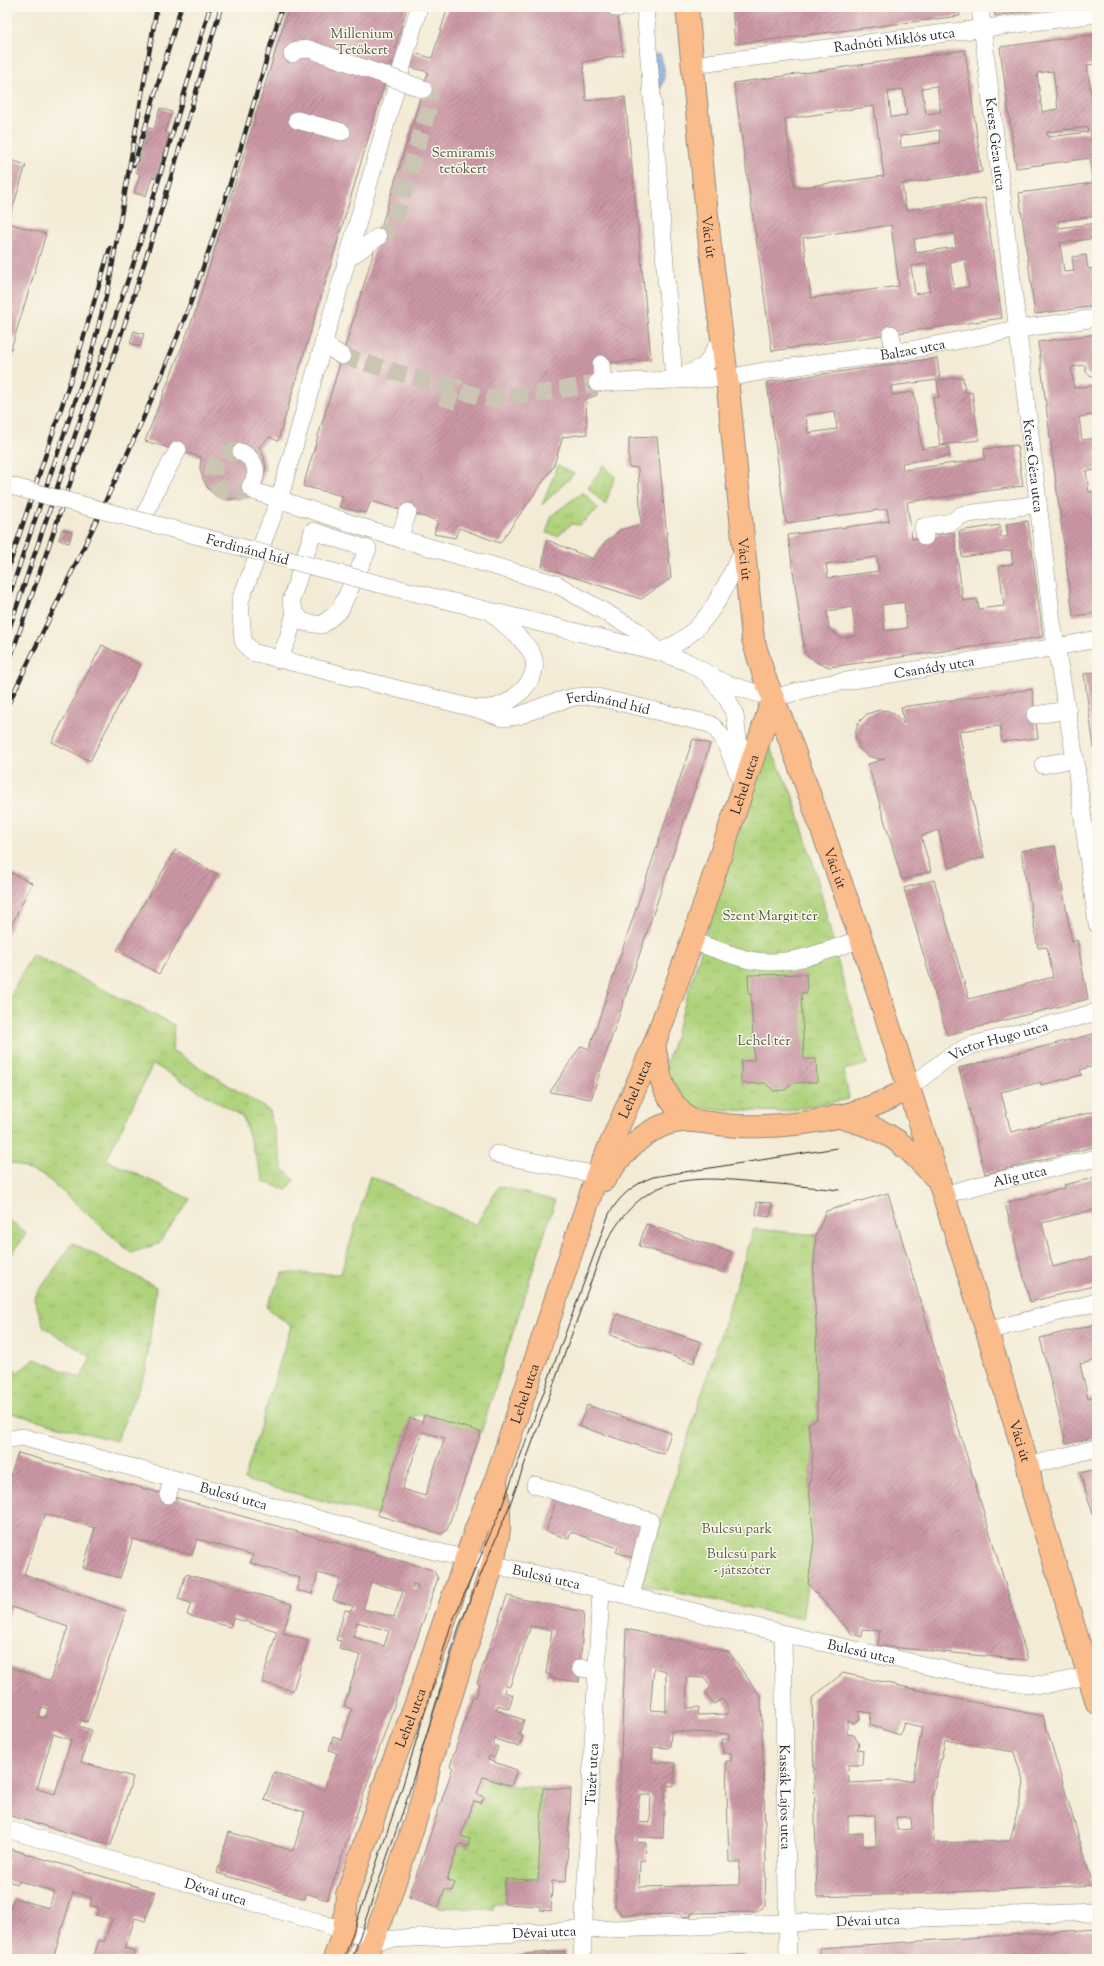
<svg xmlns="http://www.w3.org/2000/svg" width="1104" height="1966" font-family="'Sorts Mill Goudy',serif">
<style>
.grass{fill:url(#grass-tufts);stroke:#6d7f54}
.park{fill:url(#park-crowns);stroke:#6d7f54}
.water{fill:url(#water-ripples);stroke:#506986}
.building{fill:url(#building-hatch);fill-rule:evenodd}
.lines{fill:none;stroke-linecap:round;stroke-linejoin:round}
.minor-tunnel{stroke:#cbc5b3;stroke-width:17;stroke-dasharray:17 8;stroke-linecap:butt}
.minor-casing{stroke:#8f8b80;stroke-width:18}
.major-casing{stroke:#8f8b80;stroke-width:24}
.minor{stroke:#fff;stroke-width:17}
.major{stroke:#fabc8b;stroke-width:22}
.tram{stroke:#2b2b2b;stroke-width:1}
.rail-casing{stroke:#2b2b2b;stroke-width:4.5}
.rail{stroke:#fbf7ec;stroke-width:3;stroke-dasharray:9;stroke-linecap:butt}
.minor-bridge-casing{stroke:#8f8b80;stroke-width:18;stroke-linecap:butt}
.minor-bridge{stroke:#fff;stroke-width:17}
.labels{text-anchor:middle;stroke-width:3;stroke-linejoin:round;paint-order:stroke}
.park-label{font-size:14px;fill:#535d43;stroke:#fbf7ec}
.street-label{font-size:14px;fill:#2b2b2b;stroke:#fbf7ec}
</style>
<defs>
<pattern id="grass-tufts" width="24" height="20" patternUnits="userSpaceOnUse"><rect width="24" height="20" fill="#afd37c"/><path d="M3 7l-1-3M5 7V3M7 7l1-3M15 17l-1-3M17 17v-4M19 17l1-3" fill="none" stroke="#97b56b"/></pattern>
<pattern id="park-crowns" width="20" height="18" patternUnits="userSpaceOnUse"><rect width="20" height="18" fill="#afd37c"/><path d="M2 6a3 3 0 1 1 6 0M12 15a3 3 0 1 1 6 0" fill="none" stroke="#97b56b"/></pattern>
<pattern id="water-ripples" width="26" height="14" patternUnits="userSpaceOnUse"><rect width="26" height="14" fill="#75a7e1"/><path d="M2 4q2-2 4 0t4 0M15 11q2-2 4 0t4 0" fill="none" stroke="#6088b7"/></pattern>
<pattern id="building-hatch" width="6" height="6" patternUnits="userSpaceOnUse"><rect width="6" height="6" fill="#cc97a6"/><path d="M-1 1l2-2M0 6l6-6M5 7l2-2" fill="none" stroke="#a67b87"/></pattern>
</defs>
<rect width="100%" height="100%" fill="#fbf7ec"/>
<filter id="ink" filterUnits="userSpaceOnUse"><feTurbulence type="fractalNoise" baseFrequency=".025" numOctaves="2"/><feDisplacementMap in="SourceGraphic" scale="8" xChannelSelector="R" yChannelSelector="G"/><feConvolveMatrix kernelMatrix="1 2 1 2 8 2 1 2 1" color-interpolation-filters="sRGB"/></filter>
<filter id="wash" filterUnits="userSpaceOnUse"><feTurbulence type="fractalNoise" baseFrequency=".012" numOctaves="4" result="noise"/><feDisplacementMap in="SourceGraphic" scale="16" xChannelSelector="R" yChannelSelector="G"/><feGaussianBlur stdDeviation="0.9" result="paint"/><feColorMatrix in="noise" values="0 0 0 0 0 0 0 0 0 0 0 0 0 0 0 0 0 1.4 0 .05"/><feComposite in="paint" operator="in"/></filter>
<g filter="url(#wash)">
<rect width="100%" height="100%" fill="#f3ebd5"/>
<g class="grass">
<polygon points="604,465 615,476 605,505 588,488"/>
<polygon points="583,492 598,509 579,525 571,524 558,536 546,533 552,515"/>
<polygon points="32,954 174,1025 172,1050 270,1111 283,1169 294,1180 287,1190 264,1182 243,1117 153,1064 106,1160 190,1199 158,1244 131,1253 45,1176 7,1161 7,1004"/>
<polygon points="370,1176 476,1225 499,1186 555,1201 481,1432 420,1414 411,1418 377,1515 244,1480 291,1326 266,1307 283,1273 341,1274"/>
<polygon points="7,1218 26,1233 12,1254 7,1253"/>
<polygon points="73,1243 156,1287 146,1370 116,1441 7,1412 7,1364 18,1372 35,1359 81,1378 91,1357 44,1327 34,1298"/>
</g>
<g class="park">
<polygon points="558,465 574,474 542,505"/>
<polygon points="768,744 792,794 817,877 837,959 867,1064 844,1070 849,1099 782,1112 690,1108 670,1095 665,1069 763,746"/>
<polygon points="754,1229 816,1235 813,1279 816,1320 817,1419 808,1424 813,1455 809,1488 814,1540 802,1619 641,1585"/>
<polygon points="483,1777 511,1786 543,1788 538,1880 505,1879 504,1904 493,1904 493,1909 438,1907 445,1889 452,1891 455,1884 447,1880 459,1844 468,1847 470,1840 461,1836 474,1801 481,1803 484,1797 477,1794"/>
</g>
<path class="water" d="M660,54C666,68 666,79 659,92L654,55Z"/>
<g id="blocks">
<g class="building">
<polygon points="289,7 407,7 395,48 432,58 448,7 616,7 623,55 583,62 586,101 625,97 651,359 595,364 597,395 586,399 587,434 563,437 553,467 500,543 459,528 455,538 434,534 438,521 371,501 366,513 339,507 343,496 303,486 428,72 391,62 278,441 269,437 259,447 264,457 266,468 263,478 258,488 249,495 239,499 227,499 217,496 208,488 203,479 200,469 201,457 145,441 195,313"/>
<polygon points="732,7 765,7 765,10 791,7 959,7 960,16 735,44"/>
<polygon points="994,7 1054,7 1054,8 995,16"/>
<path d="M1097,34V64L1087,65L1093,107H1097V216L1058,221L1059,228L1097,223V238L1060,243L1064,272L1074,271L1072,257L1086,255L1088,269L1097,268V306L1035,314L1019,193L1093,183L1090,158L1016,168L1000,47ZM1053,71L1058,109L1042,112L1037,73ZM1087,127L1088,132L1048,137L1047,132Z"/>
<path d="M965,50L982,172L902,184L906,210L985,198L1002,318L772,351L734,83ZM937,86L941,112L926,114L922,88ZM903,89L907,115L891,117L888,92ZM874,106L884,176L795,188L785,119ZM939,130L940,143L901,148L900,136ZM891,225L899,286L811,298L803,238ZM954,233L956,247L916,253L914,239ZM965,259L969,287L954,289L950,262ZM927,264L930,291L915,294L911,266Z"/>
<polygon points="160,108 172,112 165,132 169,134 156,178 152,177 146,196 134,193 140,174 136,172 149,128 154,129"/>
<polygon points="7,159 26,165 8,223 46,234 7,362"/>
<polygon points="134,331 144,334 140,347 130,343"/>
<polygon points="1097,334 1097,375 1091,376 1086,372 1085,365 1071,367 1074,388 1097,385 1097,414 1079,417 1082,440 1097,438 1097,470 1086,471 1089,492 1097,491 1097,523 1092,524 1095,546 1097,545 1097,613 1073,616 1038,342"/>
<path d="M937,358L940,380L963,377L965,393L972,392L979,440L940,445L933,398L939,397L937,380L891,386L892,395L914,392L922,449L948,445L950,456L902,463L903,470L985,459L984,449L1017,445L1023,486L907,502L912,539L954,532L963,601L977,599L979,609L1004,606L999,566L1013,564L1011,550L962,557L959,531L1000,525L1001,537H1005L1008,536L1006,524L1028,521L1043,637L830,667L820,664L805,654L788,535L889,521L887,509L786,523L767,382ZM835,411L837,429L808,433L806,415ZM877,557L879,571L828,578L826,564ZM904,602L907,628L885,631L882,605ZM852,607L856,636L841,638L829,629L827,611Z"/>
<polygon points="657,437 671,578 641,599 542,567 547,540 593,559 604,543 620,530 641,524 638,468 629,467 629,438"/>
<polygon points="62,529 72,532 69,543 59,540"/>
<polygon points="102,645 140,665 90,761 52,742"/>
<polygon points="1097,672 1097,763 1096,763 1084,674"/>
<polygon points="1032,689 1038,738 1002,742 1000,726 959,731 984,857 949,868 938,830 921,836 931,871 902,880 868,764 885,759 878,759 868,756 859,748 855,735 858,723 867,714 879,710 889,711 897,716 904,724 901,707"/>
<polygon points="693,739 710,744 591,1099 550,1092 581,1046 589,1049"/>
<polygon points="1055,846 1072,942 1077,940 1088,999 947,1035 904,888 934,880 969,999 1053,977 1047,947 1038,948 1021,851"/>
<polygon points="175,850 217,874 159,974 117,950"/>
<polygon points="7,871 32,883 7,934"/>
<polygon points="806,974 807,993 801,993 804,1059 816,1059 817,1082 794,1083 785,1090 774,1091 765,1083 741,1084 741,1061 754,1060 751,994 749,994 748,975"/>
<polygon points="1097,1033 1097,1065 1080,1070 1082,1075 1041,1085 1041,1082 1001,1092 1011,1132 1097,1111 1097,1146 985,1174 959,1068"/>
<polygon points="1097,1177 1097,1209 1042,1223 1053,1267 1097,1256 1097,1285 1030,1302 1005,1203 1065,1188 1064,1185"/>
<polygon points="888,1193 1028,1660 878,1646 880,1631 863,1629 862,1637 852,1634 808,1584 814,1540 809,1488 813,1455 808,1424 817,1419 816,1320 813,1279 816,1235 826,1211"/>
<polygon points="757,1202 772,1203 770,1217 756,1215"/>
<polygon points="646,1224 731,1252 724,1273 639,1246"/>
<polygon points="617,1314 701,1342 694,1363 610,1335"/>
<polygon points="1097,1324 1097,1360 1080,1364 1088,1398 1097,1396 1097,1437 1066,1444 1040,1338"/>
<polygon points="587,1405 671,1433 664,1454 579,1426"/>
<path d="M424,1415L481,1432L447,1530L441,1534L377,1515L410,1418L422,1422ZM423,1432L445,1438L425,1496L402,1489Z"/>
<path d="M18,1453L433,1570L438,1578L327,1900L306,1893L305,1899L217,1873L229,1832L293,1851L305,1812L264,1800L274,1772L324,1790L337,1753L329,1750L333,1737L342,1740L352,1709L344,1706L360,1655L339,1649L341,1641L336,1640L345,1610L351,1611L353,1606L333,1600L340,1579L318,1573L312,1594L296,1590L300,1578L250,1563L253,1555L197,1539L192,1555L133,1539L120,1578L83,1568L95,1528L45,1514L24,1574L126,1611L87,1722L81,1720L79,1726L91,1730L81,1762L133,1777L111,1845L7,1815V1721L9,1715H7V1666L50,1681L68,1627L12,1607L7,1621V1485ZM371,1582L403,1591L394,1617L363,1609ZM413,1584L418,1586L417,1589L412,1588ZM357,1622L389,1631L384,1646L353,1637ZM42,1707L48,1709L45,1718L38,1717ZM53,1734L71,1740L55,1794L37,1789Z"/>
<polygon points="1097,1469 1097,1527 1080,1473"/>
<polygon points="558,1495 648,1525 636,1559 616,1552 618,1548 571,1532 568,1539 546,1531"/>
<polygon points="186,1574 292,1604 283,1633 308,1640 293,1691 262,1682 277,1631 233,1618 230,1627 187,1615 191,1603 178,1599"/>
<polygon points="507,1596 584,1612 579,1682 551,1678 551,1675 546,1674 552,1630 531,1626 510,1686 506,1685 504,1692 513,1695 509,1709 498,1705 496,1710 524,1720 519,1735 523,1736 519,1747 495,1739 493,1745 498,1747 494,1758 489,1756 488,1760 517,1770 511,1786 483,1777 477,1794 484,1797 481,1803 474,1801 461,1836 470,1839 468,1847 459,1844 447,1880 455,1883 452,1891 445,1889 438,1907 409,1897 453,1767 450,1766 473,1696 476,1697 480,1684 477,1683"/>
<path d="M626,1629L729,1652L761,1697L766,1861L765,1905L756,1912L691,1913V1916L682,1917V1914L622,1915L615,1906ZM654,1668L666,1671V1711L650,1710ZM686,1677L705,1678L711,1687L705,1692L714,1704L722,1699L728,1707V1714L698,1715L699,1707L687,1708ZM671,1731L729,1734V1739H722L723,1753H731V1761H726L729,1862H740L739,1885L639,1887L640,1860L645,1861L646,1843L637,1842V1837L663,1838L665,1785L674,1786L675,1763L652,1762L653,1747L670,1748ZM639,1795H651L650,1823L638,1822Z"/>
<path d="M843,1673L953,1698L1043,1716L1093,1885L936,1893L817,1897L812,1698ZM859,1711L871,1713L870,1725L900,1735L904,1723L922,1727L913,1780L849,1783L848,1765H862L863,1750L857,1749L859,1744L854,1735L847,1734V1720L854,1723L860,1719ZM945,1740L1014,1752L1024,1784L1010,1841L934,1843L932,1798ZM875,1815L876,1846H863V1833L848,1834V1816ZM896,1817H911L912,1829L897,1830Z"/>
<polygon points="543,1788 571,1789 566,1882 552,1881 551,1911 540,1910 540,1906 504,1904 505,1879 538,1880"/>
<polygon points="7,1848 155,1892 145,1921 135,1918 125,1948 135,1951 133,1959 93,1959 99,1940 104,1942 112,1919 96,1915 99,1908 90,1905 92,1898 73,1892 53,1959 7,1959 7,1912 9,1913 14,1898 49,1908 54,1892 19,1881 18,1884 7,1881"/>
<polygon points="1097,1929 1097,1959 821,1959 820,1948"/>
<polygon points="565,1951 565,1959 477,1959 477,1958"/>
<polygon points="745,1955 745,1959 685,1959 685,1956"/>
</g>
</g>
</g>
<g filter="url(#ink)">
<use href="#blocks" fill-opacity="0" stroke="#8f8b80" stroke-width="1"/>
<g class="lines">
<g class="minor-tunnel">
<polyline points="378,237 393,227 430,104 429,95 423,89"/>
<polyline points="342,356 489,399 551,392 597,383"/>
<polyline points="446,407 455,378"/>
<path d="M241,452C209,447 203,490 232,493C239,494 247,492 254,491"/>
</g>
<g class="minor-casing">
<g id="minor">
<path id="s1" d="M419,7L279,500L240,601L243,641L252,652L477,709L503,718L518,716L549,704L574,697L593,696L710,724C729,738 731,764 743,782"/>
<polyline points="645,7 674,380"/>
<path id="s2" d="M980,7L1052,622L1075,759L1097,924"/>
<polyline points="616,8 627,7"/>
<polyline points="292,54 297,50 309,49 387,76"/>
<path id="s3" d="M692,65L1097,14"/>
<polyline points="297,120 342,132"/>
<polyline points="347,259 378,237"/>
<polyline points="891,334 894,353"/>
<polyline points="323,343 342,356"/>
<polyline points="601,364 603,383"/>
<polyline points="682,377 705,366 722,338"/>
<path id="s4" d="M597,383L727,378L769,370L894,353L1017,329L1097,318"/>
<path d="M241,452C256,459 260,473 250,487"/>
<polyline points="254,491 374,531 556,584 636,630 659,652"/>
<polyline points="142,521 159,484 178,450"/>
<polygon points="313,531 368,549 340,610 322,625 303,622 295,613 291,601"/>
<polyline points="925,537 923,527 952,522 961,515 1038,504"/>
<polyline points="399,539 408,512"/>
<path id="s5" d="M375,583L659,652L687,662L724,683L773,698L822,685L1057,647L1097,639"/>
<path d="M659,652C707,634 723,591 744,548"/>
<polyline points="279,660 288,638 295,613"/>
<polyline points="711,678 728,700 735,715 742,770"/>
<path d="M478,709C485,708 493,708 499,706C520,697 546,673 529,649C519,635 503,624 491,612"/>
<polyline points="1035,715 1068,710"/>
<polyline points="1043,765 1075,759"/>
<path d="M692,941C711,947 731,956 750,960C788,968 826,951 861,939"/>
<path id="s6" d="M909,1088L946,1059L969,1046L1097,1012"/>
<polyline points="497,1154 597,1175"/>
<path id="s7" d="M943,1195L988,1183L1097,1158"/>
<polyline points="987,1331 1097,1302"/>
<path id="s8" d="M7,1440L22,1437L434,1551L601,1589L802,1638L995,1681L1044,1685L1097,1674"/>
<polyline points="1028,1466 1097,1448"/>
<polyline points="535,1485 650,1521 631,1596"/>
<polyline points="168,1495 172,1479"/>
<path id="s9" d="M783,1634L788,1959"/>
<polyline points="580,1668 597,1670"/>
<path id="s10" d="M7,1829L318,1922L372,1940L584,1930L1097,1912"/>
<path id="s11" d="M582,1959L601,1589"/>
</g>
</g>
<g class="major-casing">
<g id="major">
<path id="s12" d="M687,7L709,236L727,378L753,639L764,676L790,740L861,939L987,1331L1028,1466L1033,1492L1097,1703"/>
<path d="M654,1045C661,1081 661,1096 690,1120"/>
<path d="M837,1116C852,1121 870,1125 884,1133C904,1143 919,1160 934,1176"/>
<path d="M604,1180C619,1157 642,1131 670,1123C691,1117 714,1125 736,1126C794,1128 859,1119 909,1088"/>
<path id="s13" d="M334,1959L344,1931L347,1895L387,1778L417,1701L476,1529L496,1479L597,1175L654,1045L692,941L773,698"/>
<polyline points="365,1959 386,1908 422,1800 430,1763 493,1563 499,1530 499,1514 496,1482"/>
</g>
</g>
<use href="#minor" class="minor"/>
<use href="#major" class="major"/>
<g class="tram">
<path d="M344,1959L402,1788L451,1625L501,1509L609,1214C620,1196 632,1185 653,1177L837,1148"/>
<path d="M352,1959L406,1802L459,1627L509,1507L602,1251C638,1178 679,1174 754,1182C782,1184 810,1187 839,1190"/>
</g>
<g class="rail-casing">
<g id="rail">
<polyline points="134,165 181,7"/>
<polyline points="7,572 76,363 110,248"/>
<polyline points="7,602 91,355 109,285 157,7"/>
<polyline points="7,635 136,256 210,7"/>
<polyline points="7,668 125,323 162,208 221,7"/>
<path d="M7,707C70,574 138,442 190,304C226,207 252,106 282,7"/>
</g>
</g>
<use href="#rail" class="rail"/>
<g class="minor-bridge-casing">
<g id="minor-bridge">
<polyline points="387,76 423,89"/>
<path id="s14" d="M7,485L375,583"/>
</g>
</g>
<use href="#minor-bridge" class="minor-bridge"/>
</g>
</g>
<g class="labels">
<g class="park-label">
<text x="362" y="38">Millenium<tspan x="362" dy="16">Tetőkert</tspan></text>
<text x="463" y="157">Semiramis<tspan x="463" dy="16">tetőkert</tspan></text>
<text x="770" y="920">Szent Margit tér</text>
<text x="764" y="1045">Lehel tér</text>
<text x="737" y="1533">Bulcsú park</text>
<text x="742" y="1558">Bulcsú park<tspan x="742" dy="16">- játszótér</tspan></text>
</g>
<g class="street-label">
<text dy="5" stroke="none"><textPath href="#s3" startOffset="204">Radnóti Miklós utca</textPath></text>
<text dy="5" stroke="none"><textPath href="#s2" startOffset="138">Kresz Géza utca</textPath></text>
<text dy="5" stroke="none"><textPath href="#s12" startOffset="231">Váci út</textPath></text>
<text dy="5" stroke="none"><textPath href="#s4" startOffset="318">Balzac utca</textPath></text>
<text dy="5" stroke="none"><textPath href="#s2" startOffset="462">Kresz Géza utca</textPath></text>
<text dy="5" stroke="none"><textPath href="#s14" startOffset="249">Ferdinánd híd</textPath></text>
<text dy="5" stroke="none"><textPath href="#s12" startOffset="555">Váci út</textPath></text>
<text dy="5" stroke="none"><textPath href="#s5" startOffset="580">Csanády utca</textPath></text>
<text dy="5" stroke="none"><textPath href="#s1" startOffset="1044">Ferdinánd híd</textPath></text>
<text dy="5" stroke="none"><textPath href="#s13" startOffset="1246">Lehel utca</textPath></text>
<text dy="5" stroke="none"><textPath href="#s12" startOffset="879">Váci út</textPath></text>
<text dy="5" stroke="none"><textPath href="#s6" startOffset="103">Victor Hugo utca</textPath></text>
<text dy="5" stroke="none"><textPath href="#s13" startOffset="922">Lehel utca</textPath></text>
<text dy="5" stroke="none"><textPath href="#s7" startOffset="79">Alig utca</textPath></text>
<text dy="5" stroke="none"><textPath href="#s13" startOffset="598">Lehel utca</textPath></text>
<text dy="5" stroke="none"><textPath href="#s12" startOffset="1481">Váci út</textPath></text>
<text dy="5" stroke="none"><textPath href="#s8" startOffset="235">Bulcsú utca</textPath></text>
<text dy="5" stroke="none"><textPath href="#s8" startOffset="558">Bulcsú utca</textPath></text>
<text dy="5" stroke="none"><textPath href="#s8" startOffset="882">Bulcsú utca</textPath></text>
<text dy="5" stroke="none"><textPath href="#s13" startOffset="254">Lehel utca</textPath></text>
<text dy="5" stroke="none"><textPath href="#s11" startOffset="185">Tüzér utca</textPath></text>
<text dy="5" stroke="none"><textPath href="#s9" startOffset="163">Kassák Lajos utca</textPath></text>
<text dy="5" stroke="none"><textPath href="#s10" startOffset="218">Dévai utca</textPath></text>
<text dy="5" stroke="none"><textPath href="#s10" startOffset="878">Dévai utca</textPath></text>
<text dy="5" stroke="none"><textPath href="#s10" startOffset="554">Dévai utca</textPath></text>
</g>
</g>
<rect width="1104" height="1966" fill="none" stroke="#fbf7ec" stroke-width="24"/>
</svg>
